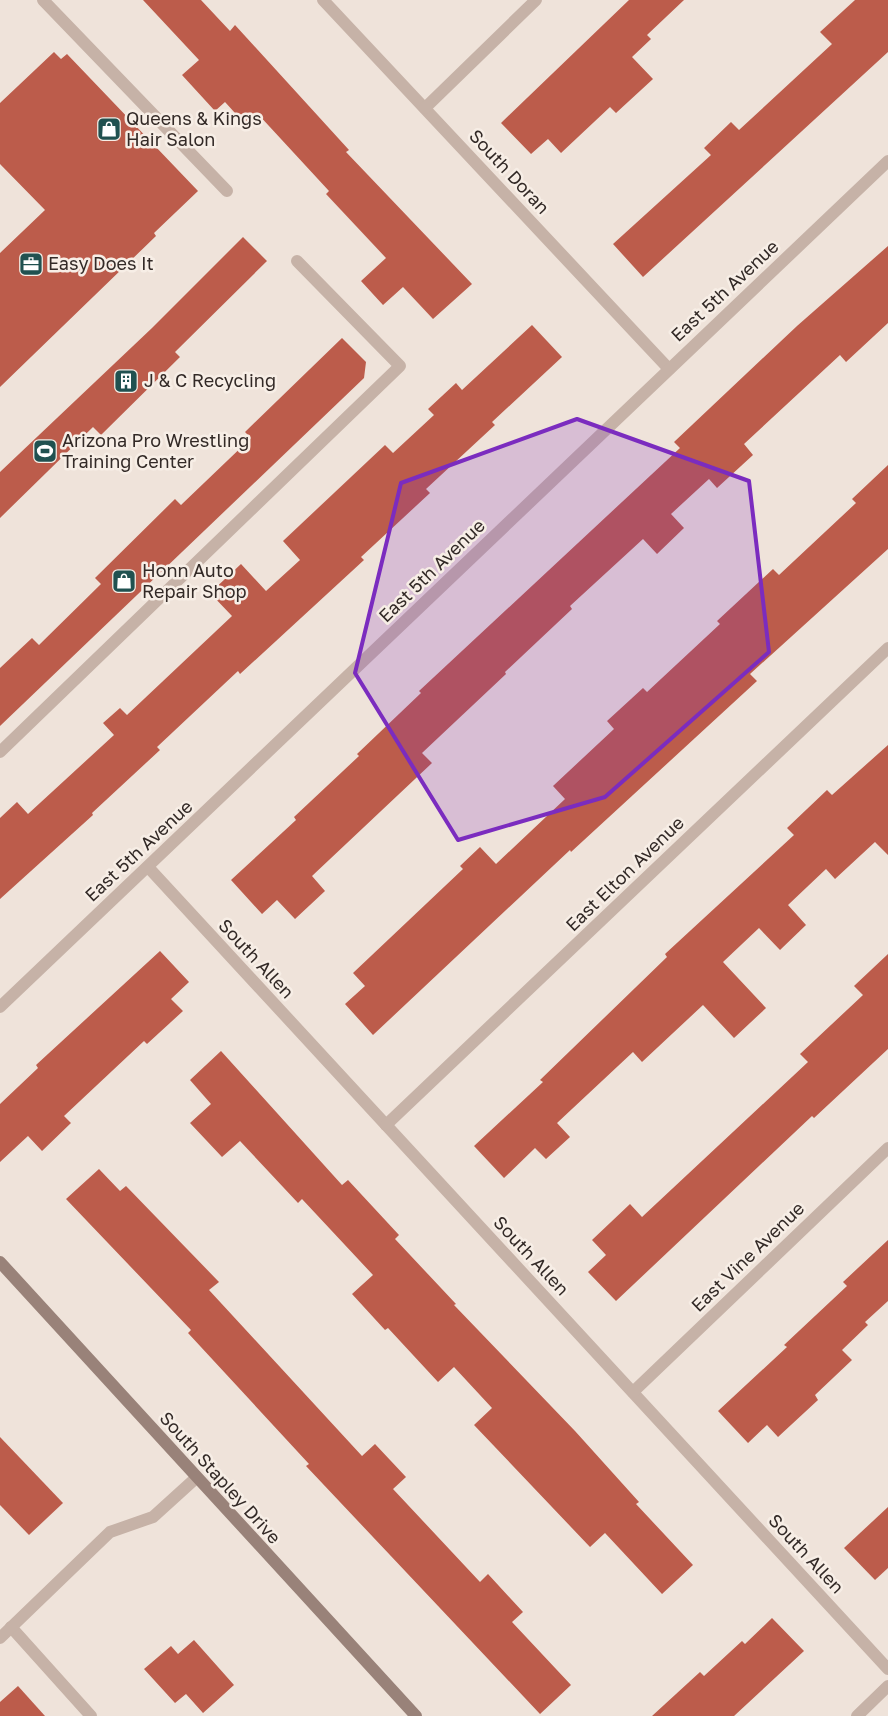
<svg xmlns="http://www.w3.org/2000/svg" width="888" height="1716" font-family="'Golos Text',sans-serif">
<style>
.building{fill:#bc5c4b}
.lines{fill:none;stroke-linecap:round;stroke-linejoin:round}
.service{stroke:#c6b2a7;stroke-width:12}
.minor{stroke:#c6b2a7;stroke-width:12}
.secondary{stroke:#998279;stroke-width:12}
.marked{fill:#7b2cbf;fill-opacity:0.2;stroke:#7b2cbf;stroke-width:4;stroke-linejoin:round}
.labels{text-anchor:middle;stroke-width:5;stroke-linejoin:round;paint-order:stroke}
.poi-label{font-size:18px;fill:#332a27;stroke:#f7eee6;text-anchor:start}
.street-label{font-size:18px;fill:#332a27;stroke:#f7eee6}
</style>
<rect width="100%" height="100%" fill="#efe3da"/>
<g class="building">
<polygon points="143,0 201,0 230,31 235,25 349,150 346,152 472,284 433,319 403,287 383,305 361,281 386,258 326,194 329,191 257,113 245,124 225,102 215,111 182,75 199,60"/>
<polygon points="629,0 684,0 647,35 651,39 632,57 653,79 616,113 610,107 561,153 548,139 531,154 501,123"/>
<polygon points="855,0 888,0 888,52 643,277 613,244 711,155 704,148 731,122 739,130 832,44 820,32"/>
<polygon points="54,52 61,59 67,54 198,191 154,233 156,236 0,387 0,253 45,210 0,164 0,103"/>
<polygon points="243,237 267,261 175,352 180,357 101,435 93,427 0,518 0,472 152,328"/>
<polygon points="888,246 888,323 846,362 840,355 744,444 753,455 717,488 709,479 671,514 684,528 657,554 643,539 570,606 572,609 505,672 506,674 422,753 432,763 312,876 325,891 295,919 277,900 262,914 231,880 296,820 294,817 359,756 357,754 421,693 419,691 680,448 674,442 797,326"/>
<polygon points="532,325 562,357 492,422 495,425 426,489 430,493 361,557 364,560 240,674 238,671 157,747 160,750 92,813 93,815 0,899 0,818 17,802 28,814 114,735 103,723 120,708 127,715 232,616 210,593 241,564 266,591 300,560 283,541 385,445 393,453 434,415 428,409 456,383 462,390"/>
<polygon points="342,338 366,362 364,378 0,726 0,668 32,638 39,645 101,584 95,578 175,499 181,505 251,438 245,432"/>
<polygon points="888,465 888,549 750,674 757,681 571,852 570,850 373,1035 345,1004 365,986 353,973 463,869 460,866 480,847 496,864 565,799 553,786 614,729 607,721 643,688 647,692 720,624 717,621 773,569 779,575 856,503 852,499"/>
<polygon points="888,745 888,855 875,842 835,879 826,869 788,905 806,925 780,950 759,928 723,962 766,1008 734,1038 703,1005 642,1062 633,1052 557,1123 570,1137 546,1159 535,1148 504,1178 474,1146 543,1082 540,1080 667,957 665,954 794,835 787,828 827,790 832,795"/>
<polygon points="160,951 189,982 171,999 183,1011 147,1044 144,1041 64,1116 71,1123 42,1151 28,1136 0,1162 0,1104 38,1068 36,1065"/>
<polygon points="888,954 888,1049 814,1118 812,1116 616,1301 588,1272 606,1255 592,1240 630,1204 642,1217 808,1062 800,1054 863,995 854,986"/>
<polygon points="221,1051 342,1185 348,1180 399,1235 395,1239 456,1304 454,1305 575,1431 639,1502 636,1504 693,1565 662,1594 605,1533 590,1547 474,1425 492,1408 454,1367 438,1382 388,1328 385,1330 352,1294 373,1275 302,1199 298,1203 240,1141 222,1157 190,1123 211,1104 190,1080"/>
<polygon points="99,1169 120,1191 126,1186 219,1282 209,1290 362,1456 375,1444 406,1477 393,1489 480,1582 488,1574 523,1612 512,1622 571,1685 540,1714 306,1466 309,1464 188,1333 191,1330 66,1199"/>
<polygon points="888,1240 888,1301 865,1322 868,1325 842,1350 852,1360 815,1395 818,1400 778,1437 767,1425 748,1443 718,1411 787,1347 784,1345 847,1286 843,1282"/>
<polygon points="0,1437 63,1503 29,1535 0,1505"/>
<polygon points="888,1507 888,1568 875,1580 844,1548"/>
<polygon points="772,1618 804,1651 734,1716 652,1716 700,1672 704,1676 742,1641 745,1644"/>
<polygon points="194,1640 234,1685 203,1713 186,1694 175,1703 144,1669 171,1646 178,1654"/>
<polygon points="18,1686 45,1716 0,1716 0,1702"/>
</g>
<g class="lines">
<g class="service">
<polyline points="43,0 227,191"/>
<polyline points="0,752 400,366 297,261"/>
<polyline points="11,1627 91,1716"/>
<polyline points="0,1638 110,1532 153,1517 196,1478"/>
</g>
<g class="minor">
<polyline points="323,0 669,369"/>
<polyline points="425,108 536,0"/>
<polyline points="148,867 888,1669"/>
<polyline points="0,1007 888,161"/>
<polyline points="386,1125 888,648"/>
<polyline points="633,1392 888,1148"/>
<polyline points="857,1716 888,1686"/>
</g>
<polyline class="secondary" points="0,1262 416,1716"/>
</g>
<path class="marked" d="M577,419L749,481L769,652L605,797L458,840L355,673L401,483Z"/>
<defs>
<g id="shop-square" transform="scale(1.25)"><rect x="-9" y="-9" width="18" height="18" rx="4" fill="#205150" stroke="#f7eee6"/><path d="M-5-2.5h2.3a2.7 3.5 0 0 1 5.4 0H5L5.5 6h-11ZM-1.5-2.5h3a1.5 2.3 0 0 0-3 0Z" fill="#fff"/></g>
<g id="office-square" transform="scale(1.25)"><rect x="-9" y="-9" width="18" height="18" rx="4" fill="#205150" stroke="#f7eee6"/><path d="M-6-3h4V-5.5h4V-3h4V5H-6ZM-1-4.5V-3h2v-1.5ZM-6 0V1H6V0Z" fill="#fff"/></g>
<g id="building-square" transform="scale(1.25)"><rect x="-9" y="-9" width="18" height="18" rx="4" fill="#205150" stroke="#f7eee6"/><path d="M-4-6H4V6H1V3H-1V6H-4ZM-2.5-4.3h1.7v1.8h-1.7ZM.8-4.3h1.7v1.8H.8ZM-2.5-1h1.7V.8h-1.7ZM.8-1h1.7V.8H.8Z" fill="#fff"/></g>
<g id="stadium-square" transform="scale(1.25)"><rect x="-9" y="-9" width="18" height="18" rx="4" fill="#205150" stroke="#f7eee6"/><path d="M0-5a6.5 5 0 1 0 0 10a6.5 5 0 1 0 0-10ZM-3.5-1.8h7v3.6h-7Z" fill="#fff"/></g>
</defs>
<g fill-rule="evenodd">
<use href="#shop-square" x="109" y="129"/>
<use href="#office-square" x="31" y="264"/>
<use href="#building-square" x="126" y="381"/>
<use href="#stadium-square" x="45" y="451"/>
<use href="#shop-square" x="124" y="581"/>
</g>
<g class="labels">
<g class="poi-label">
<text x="126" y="125">Queens &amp; Kings<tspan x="126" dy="21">Hair Salon</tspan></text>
<text x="48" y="270">Easy Does It</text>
<text x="144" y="387">J &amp; C Recycling</text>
<text x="62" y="447">Arizona Pro Wrestling<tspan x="62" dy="21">Training Center</tspan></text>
<text x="142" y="577">Honn Auto<tspan x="142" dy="21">Repair Shop</tspan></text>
</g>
<g class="street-label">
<text transform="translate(509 172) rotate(47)" y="6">South Doran</text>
<text transform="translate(725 291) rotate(-43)" y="6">East 5th Avenue</text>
<text transform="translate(432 571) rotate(-44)" y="6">East 5th Avenue</text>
<text transform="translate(139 851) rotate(-43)" y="6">East 5th Avenue</text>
<text transform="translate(625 874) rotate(-44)" y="6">East Elton Avenue</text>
<text transform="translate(256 959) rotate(47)" y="6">South Allen</text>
<text transform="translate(531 1256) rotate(47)" y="6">South Allen</text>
<text transform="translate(748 1257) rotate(-44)" y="6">East Vine Avenue</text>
<text transform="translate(220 1478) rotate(48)" y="6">South Stapley Drive</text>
<text transform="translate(806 1554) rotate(47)" y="6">South Allen</text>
</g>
</g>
</svg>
